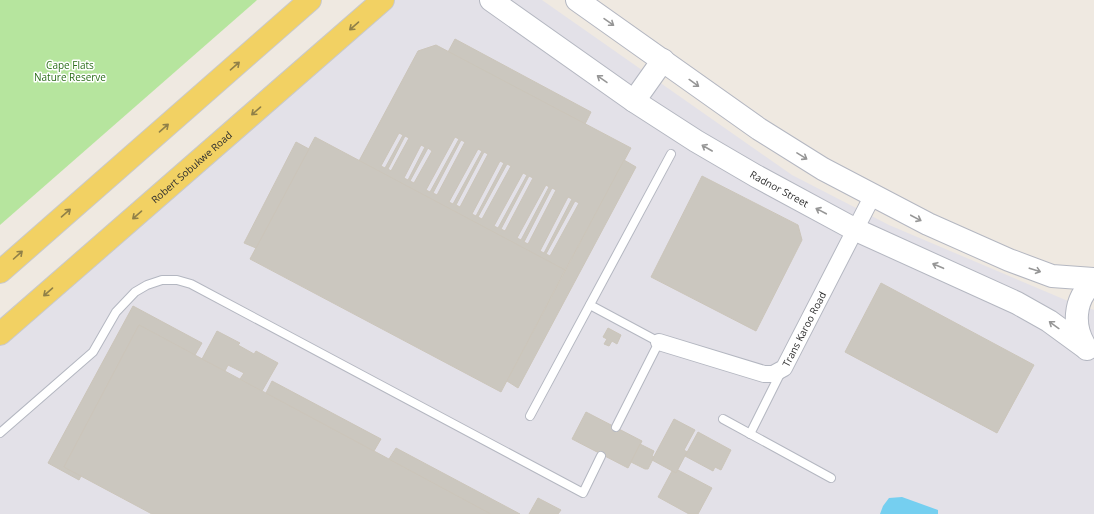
<svg xmlns="http://www.w3.org/2000/svg" width="1094" height="514" font-family="'Open Sans',sans-serif">
<style>
.industrial{fill:#e3e1e8}
.green{fill:#b6e59e}
.water{fill:#75cff0}
.building{fill:#cbc7bf;stroke:#cbc5ba;fill-rule:evenodd}
.lines{fill:none;stroke-linecap:round;stroke-linejoin:round}
.lane-casing{stroke:#b4b7c1;stroke-width:10}
.street-casing{stroke:#b4b7c1;stroke-width:18}
.secondary-casing{stroke:#b4b7c1;stroke-width:24}
.primary-casing{stroke:#c9c9c9;stroke-width:24}
.lane{stroke:#fff;stroke-width:8}
.street{stroke:#fff;stroke-width:16}
.secondary{stroke:#fff;stroke-width:22}
.primary{stroke:#f2d163;stroke-width:22}
.oneway{stroke:#969696}
.oneway2{stroke:#908048}
.labels{text-anchor:middle;stroke-width:3;stroke-linejoin:round;paint-order:stroke}
.park-label{font-size:10px;fill:#2c6e1b;stroke:#fff}
.street-label{font-size:10px;fill:#2e2e2e;stroke:#fff}
</style>
<rect width="100%" height="100%" fill="#efe9e1"/>
<polygon class="industrial" points="384,0 542,0 792,175 889,225 1068,301 1094,310 1094,514 0,514 0,337"/>
<polygon class="green" points="0,0 257,0 0,225"/>
<polygon class="water" points="902,497 938,510 938,514 880,514 883,506 889,498"/>
<g class="building">
<polygon points="455,39 591,112 585,124 448,52"/>
<path d="M436,45L631,148L565,270L359,161L418,51ZM399,133L403,135L385,168L381,166ZM405,136L409,138L391,171L388,169ZM455,137L459,139L430,192L426,190ZM461,140L465,142L437,195L433,193ZM421,145L425,147L408,180L404,178ZM428,148L432,151L414,183L410,181ZM478,149L482,151L453,204L449,202ZM484,152L488,154L460,207L456,205ZM500,161L504,163L476,216L472,214ZM507,164L511,166L482,219L478,217ZM523,173L527,175L498,228L494,226ZM529,176L533,178L505,231L501,229ZM546,185L549,187L521,240L517,238ZM552,188L556,190L528,244L524,242ZM568,197L572,199L544,253L540,251ZM575,201L579,203L550,256L546,254Z"/>
<polygon points="315,137 565,270 501,392 250,259"/>
<polygon points="296,142 309,149 256,248 244,243"/>
<polygon points="624,160 636,167 518,388 507,381"/>
<polygon points="702,176 798,225 802,240 756,331 651,277"/>
<polygon points="881,283 1034,365 997,433 845,352"/>
<polygon points="133,306 202,343 195,355 139,325 64,467 81,476 79,480 48,463"/>
<polygon points="139,325 374,451 491,514 152,514 64,467"/>
<polygon points="608,328 621,335 617,344 612,341 609,346 604,344 607,339 603,337"/>
<polygon points="217,331 240,343 238,345 254,354 256,351 278,363 262,391 240,379 244,373 228,365 225,371 202,359"/>
<polygon points="272,381 381,439 374,451 266,393"/>
<polygon points="586,412 642,441 628,468 572,439"/>
<polygon points="674,419 695,430 684,450 687,452 676,473 652,460"/>
<polygon points="698,432 731,450 721,470 715,467 713,471 685,456"/>
<polygon points="640,444 654,451 652,456 654,457 648,469 645,469 631,462"/>
<polygon points="396,448 520,514 491,514 389,459"/>
<polygon points="678,470 712,488 698,514 689,514 658,497 672,471 676,473"/>
<polygon points="538,498 561,510 558,514 529,514"/>
</g>
<g class="lines">
<g class="lane-casing">
<g id="lane">
<polyline points="590,305 659,342 616,427"/>
<polyline points="530,416 671,154"/>
<polyline points="723,419 831,478"/>
<polyline points="0,433 93,352 116,312 135,292 147,285 162,280 177,280 191,284 583,493 601,456"/>
<polyline points="750,434 781,372"/>
</g>
</g>
<g class="street-casing">
<g id="street">
<path id="s1" d="M659,342L764,374H773L784,368L873,195"/>
</g>
</g>
<g class="secondary-casing">
<g id="secondary">
<path id="s2" d="M491,0L634,101L696,141L756,176L854,229L1017,303L1049,321L1086,348"/>
<polyline points="577,0 759,129 823,169 928,224 1009,260 1052,276 1094,279"/>
<polyline points="634,101 663,60"/>
<path d="M1087,349C1072,328 1073,299 1094,282"/>
</g>
</g>
<g class="primary-casing">
<g id="primary">
<polyline points="0,272 310,0"/>
<path id="s3" d="M0,334L383,0"/>
</g>
</g>
<use href="#lane" class="lane"/>
<use href="#street" class="street"/>
<use href="#secondary" class="secondary"/>
<use href="#primary" class="primary"/>
</g>
<defs><path id="oneway-shaft" d="M-6 0H5M1.5-3L5.5 0L1.5 3" fill="none" stroke-width="1.6" stroke-linecap="round" stroke-linejoin="round"/></defs>
<g class="oneway">
<use href="#oneway-shaft" transform="translate(609 22) rotate(35)"/>
<use href="#oneway-shaft" transform="translate(602 79) rotate(-145)"/>
<use href="#oneway-shaft" transform="translate(694 83) rotate(36)"/>
<use href="#oneway-shaft" transform="translate(707 148) rotate(-150)"/>
<use href="#oneway-shaft" transform="translate(802 156) rotate(32)"/>
<use href="#oneway-shaft" transform="translate(821 211) rotate(-152)"/>
<use href="#oneway-shaft" transform="translate(916 218) rotate(28)"/>
<use href="#oneway-shaft" transform="translate(938 266) rotate(-157)"/>
<use href="#oneway-shaft" transform="translate(1035 270) rotate(18)"/>
<use href="#oneway-shaft" transform="translate(1054 325) rotate(-144)"/>
</g>
<g class="oneway2">
<use href="#oneway-shaft" transform="translate(354 26) rotate(139)"/>
<use href="#oneway-shaft" transform="translate(235 66) rotate(-41)"/>
<use href="#oneway-shaft" transform="translate(256 111) rotate(139)"/>
<use href="#oneway-shaft" transform="translate(164 128) rotate(-41)"/>
<use href="#oneway-shaft" transform="translate(66 213) rotate(-41)"/>
<use href="#oneway-shaft" transform="translate(137 215) rotate(139)"/>
<use href="#oneway-shaft" transform="translate(18 255) rotate(-42)"/>
<use href="#oneway-shaft" transform="translate(48 292) rotate(139)"/>
</g>
<g class="labels">
<g class="park-label">
<text x="70" y="69">Cape Flats<tspan x="70" dy="12">Nature Reserve</tspan></text>
</g>
<g class="street-label">
<text dy="4" stroke="none"><textPath href="#s3" startOffset="254">Robert Sobukwe Road</textPath></text>
<text dy="4" stroke="none"><textPath href="#s2" startOffset="345">Radnor Street</textPath></text>
<text dy="4" stroke="none"><textPath href="#s1" startOffset="175">Trans Karoo Road</textPath></text>
</g>
</g>
</svg>
